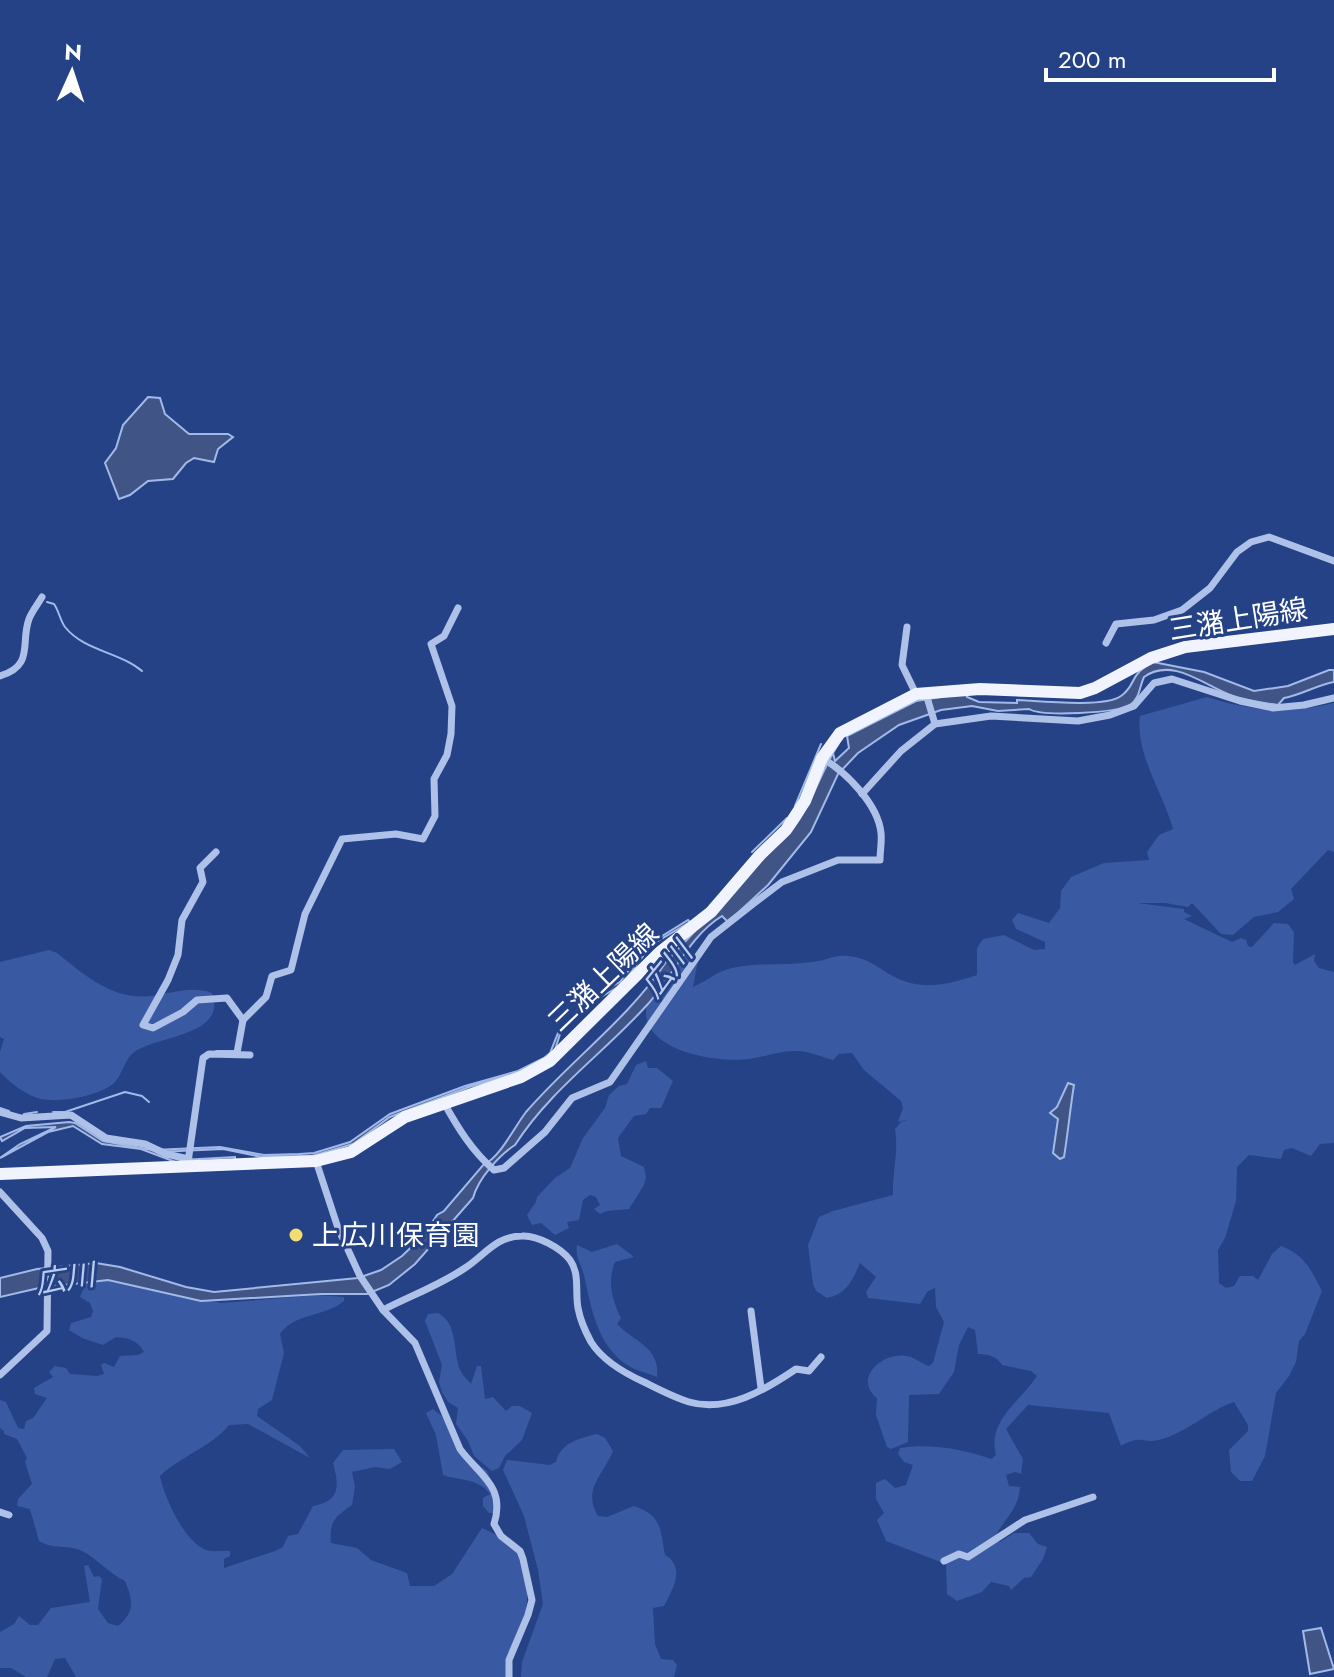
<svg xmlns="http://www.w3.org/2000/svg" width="1334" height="1677" font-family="Jost,'Noto Sans JP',sans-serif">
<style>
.green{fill:#395aa2}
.water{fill:#405586;stroke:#a2bae9;stroke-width:2}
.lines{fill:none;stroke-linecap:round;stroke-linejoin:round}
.stream{stroke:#a2bae9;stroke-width:2}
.minor{stroke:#aec1e8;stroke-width:7}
.primary{stroke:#f1f4fe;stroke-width:12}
.poi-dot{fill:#f3dd72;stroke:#244285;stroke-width:3}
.labels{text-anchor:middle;stroke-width:6;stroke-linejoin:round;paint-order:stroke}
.street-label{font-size:28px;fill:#fff;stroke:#244285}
.poi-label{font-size:28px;fill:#fff;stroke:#244285;text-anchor:start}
.water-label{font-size:30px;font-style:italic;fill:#baccf0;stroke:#244285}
</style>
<rect width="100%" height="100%" fill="#244285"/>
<g class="green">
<path d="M1207,697C1251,711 1288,714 1334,703V852L1328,850L1291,889L1294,899L1278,912L1254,917L1233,935L1221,934L1192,903L1188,907L1165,903H1137L1184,909V912L1192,916L1184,919L1232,942L1241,938L1246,940L1248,946L1252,947L1274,923L1288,924L1294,932L1293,962L1295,965L1315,954L1314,961L1319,968L1334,972V1143L1320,1144L1311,1156L1292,1148L1284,1150L1281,1159L1249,1155L1237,1167L1236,1201L1225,1238L1218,1250L1219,1283L1226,1288L1234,1286L1240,1276H1253L1258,1280L1272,1254L1281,1246C1305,1255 1311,1270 1322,1291L1305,1334L1299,1341L1296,1362L1289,1376L1276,1393L1265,1456L1252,1481H1240L1231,1472L1229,1450L1248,1431V1425L1234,1402C1207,1411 1186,1434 1158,1440C1141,1444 1143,1434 1121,1446L1109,1413L1028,1405L1006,1429L1023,1459L1021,1474L1015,1472L1006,1475L1009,1486L1020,1487C1019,1508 1004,1520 994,1538L1000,1542L1014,1533H1029L1038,1544L1047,1547L1043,1559L1031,1577L1024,1578L1011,1590L1009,1586L991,1582L982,1592L957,1601L947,1594L946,1564L886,1541L877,1520L884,1513L876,1499V1483L885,1479L895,1488L906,1485L913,1465L904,1462L898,1454L900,1448C929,1443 963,1449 991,1459L996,1455C987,1420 1021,1401 1037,1376L1031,1371L1002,1365C997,1356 987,1354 978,1354L975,1330L968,1327L959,1345L954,1372L939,1394L909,1395L908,1442L891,1449L887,1447L876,1415L877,1398C853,1379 882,1352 906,1356C914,1357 920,1363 929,1366L933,1363L944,1322L936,1307L935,1288L928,1291L920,1304L868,1298L866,1292L876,1277L860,1263C852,1281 847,1294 827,1298L816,1291L813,1284L808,1245L819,1217L833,1211L893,1195C892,1172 899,1153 895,1129L901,1122L910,1119L898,1122L903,1108L901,1101L864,1070L852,1053L839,1054L833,1060C821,1057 809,1051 797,1051C780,1050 766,1057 749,1059C718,1063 647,1052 646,1013C645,994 674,967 687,954L699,955L693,987C707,981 717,971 732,968C758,962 785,966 812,962C824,961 836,954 848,956C873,958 883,974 904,981C929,990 953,983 977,975V948L983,939L1004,935L1034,950L1045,949V942L1016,929L1012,920L1018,913L1049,923L1060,908L1061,891L1071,877L1104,863L1149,860L1147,852L1159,835L1173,829C1163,792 1135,754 1140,716Z"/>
<path d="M49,950L57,953C87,977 116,1003 157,995C176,992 193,986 212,993C228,1037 155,1035 133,1053C124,1061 122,1076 113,1084C98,1096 60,1103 41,1099C26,1095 10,1083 0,1072V1052L4,1039L0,1037V962Z"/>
<polygon points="646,1061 648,1068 657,1068 673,1081 661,1108 650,1108 646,1114 634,1116 618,1138 621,1156 644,1167 646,1177 644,1185 629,1209 607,1211 600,1214 594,1209 600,1205 596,1197 590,1195 583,1200 579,1220 567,1222 569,1228 555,1235 541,1223 532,1225 527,1215 536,1202 537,1197 555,1178 570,1168 583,1138 605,1108 609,1095 619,1086 627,1084 636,1065"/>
<path d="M617,1244L634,1257L615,1262C607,1281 612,1300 621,1318L617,1324C636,1343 660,1347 657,1377C647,1373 635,1370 627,1365C597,1345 591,1307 584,1275C581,1264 575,1257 577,1245L592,1252Z"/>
<path d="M89,1276L167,1288L190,1297L221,1303L319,1295L344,1297V1301C325,1317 294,1313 280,1334L284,1353L272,1400L258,1409L257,1416L300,1446L310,1458L248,1424L229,1425C211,1447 181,1456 160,1476C164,1497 187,1549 211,1551C217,1552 224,1550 230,1551V1556L224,1559V1568L275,1551L283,1547L288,1536L298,1534L313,1506C341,1501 339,1485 333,1463L343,1450L394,1449L402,1462L390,1469L375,1467L352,1472L355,1487L352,1505C335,1517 329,1521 331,1543L357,1548L371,1560L407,1573L410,1586H434L452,1574L482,1528L514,1543L528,1584L526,1615L507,1677H76L65,1658L55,1659L47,1677H26L11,1668H0V1632L14,1624L19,1616L30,1625H38L51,1608L90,1602L84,1566L88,1565L94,1577L99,1576L102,1579L98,1609L108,1623L118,1626C135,1612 133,1600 125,1581C108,1573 98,1559 82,1551C67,1544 54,1550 39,1541L30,1509L17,1506L18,1499L32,1484L25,1462L27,1458L17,1439L4,1434V1431L0,1428V1400L6,1402L18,1428L24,1429L26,1421L33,1418L47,1398L35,1394L34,1388L53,1377L49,1372L55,1366L66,1368L70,1374L97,1376L104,1374L101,1365L104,1363L114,1367L120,1356L138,1355L144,1352C137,1340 129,1338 116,1337L103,1345L82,1338L69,1330L71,1323L91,1317L93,1311L90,1303L80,1297Z"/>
<path d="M438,1313C458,1324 453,1349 459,1367C461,1374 466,1378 471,1384L477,1366H481L485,1399L493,1397L506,1411L512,1406H520L532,1413L522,1440L505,1456L499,1468L492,1471L474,1456L468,1441L456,1424L458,1408L448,1402L442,1392L439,1382L442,1365L425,1321L428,1314Z"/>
<path d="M433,1409L442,1416L470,1458L487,1471L500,1501L498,1513H489L483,1506V1498L490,1494C478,1478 461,1481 443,1475L436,1435L426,1413Z"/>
<path d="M597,1434L605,1438L613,1451C603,1475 582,1490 598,1516L607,1517L634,1506C662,1516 660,1528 665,1555C686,1567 673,1589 664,1606L653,1608L655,1644L661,1659L673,1660L677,1665L674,1677H521L522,1662L543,1604L538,1570L524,1516L503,1470L507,1460L550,1465L556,1462C560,1443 580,1438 597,1434Z"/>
</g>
<g class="water">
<polygon points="148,397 160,398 165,414 189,434 228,434 233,437 218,449 214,462 194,458 186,463 173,479 148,481 130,495 119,499 105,463 116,448 123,425"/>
<path d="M1153,662L1204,672L1254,691L1288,686L1329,670H1334V682C1317,685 1301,695 1284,698L1278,705C1263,703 1248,701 1233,696C1206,687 1173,656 1144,677C1139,688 1140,698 1130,705C1116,713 1042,717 1029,709L998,711L972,706L941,710L899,725L858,753L838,774L811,832L768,885L728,922L722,916C689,936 673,977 647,1005C604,1053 550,1090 515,1145C499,1155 478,1179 473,1198L415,1264L389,1285L367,1294H321L201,1301L108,1280L39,1288L0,1297V1278L37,1269L96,1263L120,1267L186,1287L214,1292L358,1278L381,1270L402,1256L424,1235L437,1215L444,1211L484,1164C499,1159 515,1126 526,1112C571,1060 628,1019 666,962L772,849C809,822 815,780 839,743L833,753L835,761L849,748L847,736L916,701L966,693L967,697L979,702L1017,703V700C1039,701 1105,708 1121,696C1137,685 1128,675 1153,662Z"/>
<polygon points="688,920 690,922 658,941 646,952 622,985 590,1003 560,1034 554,1053 522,1072 469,1087 390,1117 353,1144 312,1156 262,1157 223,1149 157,1152 181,1160 235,1157 235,1160 178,1163 141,1149 102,1144 73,1126 48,1132 0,1158 20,1144 56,1127 25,1128 2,1141 0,1137 26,1126 69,1122 75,1123 103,1141 153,1150 220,1147 264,1155 299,1154 314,1153 350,1142 390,1114 465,1086 518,1071 544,1058 550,1053 558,1033 589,997 620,982 646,946"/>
<path d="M1068,1083L1074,1085C1070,1109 1068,1133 1064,1157L1060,1159L1053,1153L1058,1119L1050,1113L1057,1107Z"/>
<polygon points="1321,1628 1334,1669 1310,1674 1303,1631"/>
</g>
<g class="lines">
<g class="stream">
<path d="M47,602L54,604C59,611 60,620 65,627C84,651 120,652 142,671"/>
<polyline points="795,806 821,744"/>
<polyline points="752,852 787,818"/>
<polyline points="216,1051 234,1051"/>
<polyline points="0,1108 9,1111"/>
<polyline points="53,1112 65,1112 125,1092 142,1096 149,1102"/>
<polyline points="24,1114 37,1112"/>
</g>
<g class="minor">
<polyline points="907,627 902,665 916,694"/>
<polyline points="1106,643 1116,624 1154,620 1182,610 1210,588 1237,552 1251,542 1269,537 1334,561"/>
<path d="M0,676C35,665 20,643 29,619C32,611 38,604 42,597"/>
<polyline points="926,694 935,724"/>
<polyline points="862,794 901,751 935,724 991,716 1078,721 1110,715 1134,706 1154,683 1172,679 1240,701 1273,708 1304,705 1334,698"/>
<polyline points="216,852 200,868 203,882 182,920 178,955 168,980 143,1025 153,1028 183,1012 197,1000 227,998 243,1020"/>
<polyline points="237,1053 243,1020 266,997 272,976 291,970 305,914 342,839 396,834 423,839 435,816 434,779 447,755 451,734 452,706 431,644 444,636 458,608"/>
<path d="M444,1103C458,1128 472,1151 494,1170L504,1168L545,1132L572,1098L610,1082L711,937L753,904L782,882L838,860H880C880,851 882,842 881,833C878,804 846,772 822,758"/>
<polyline points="0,1112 21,1118 71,1115 106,1138 145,1144 166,1154 189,1159"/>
<path d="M316,1161L338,1228L360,1276L383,1310L415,1343L460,1449C479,1475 506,1486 494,1524L501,1536L520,1551L523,1559L532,1600L528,1615L509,1660V1677"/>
<polyline points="188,1162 203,1058 209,1054 250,1055"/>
<polyline points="0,1192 42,1238 48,1251 47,1331 0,1375"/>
<path d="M383,1310C410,1296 440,1285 465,1268C485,1255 496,1236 522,1236C537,1235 561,1248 570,1260C580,1274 575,1292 578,1308C580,1319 585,1331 591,1342C603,1361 624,1373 644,1382C658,1389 673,1397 689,1402C727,1413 765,1390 796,1369L809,1371L821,1357"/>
<polyline points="751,1311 761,1388"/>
<polyline points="0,1512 9,1515"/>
<polyline points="944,1561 959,1554 968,1557 1025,1520 1093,1497"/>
</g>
<polyline class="primary" points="0,1174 316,1161 351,1152 405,1117 521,1077 550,1061 660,952 711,912 760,855 786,830 805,801 822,758 840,733 916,694 980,689 1080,693 1095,688 1151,658 1185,647 1334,629"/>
</g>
<circle class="poi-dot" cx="296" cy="1235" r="8"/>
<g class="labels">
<g class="street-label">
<text transform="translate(1238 619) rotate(-9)" y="10">三潴上陽線</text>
<text transform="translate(603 977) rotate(-44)" y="10">三潴上陽線</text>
</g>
<g class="poi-label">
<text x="312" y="1245">上広川保育園</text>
</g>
<g class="water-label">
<text transform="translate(667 970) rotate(-51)" y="10">広川</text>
<text transform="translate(65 1279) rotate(-9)" y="10">広川</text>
</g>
</g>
<g transform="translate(72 72) rotate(3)" stroke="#244285" stroke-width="6" paint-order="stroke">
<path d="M0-6L14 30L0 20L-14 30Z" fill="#ffffff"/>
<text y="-12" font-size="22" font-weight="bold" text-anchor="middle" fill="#ffffff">N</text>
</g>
<path d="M1046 68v12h228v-12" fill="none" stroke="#ffffff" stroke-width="4"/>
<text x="1058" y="68" font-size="24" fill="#ffffff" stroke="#244285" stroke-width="6" paint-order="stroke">200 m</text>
</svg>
